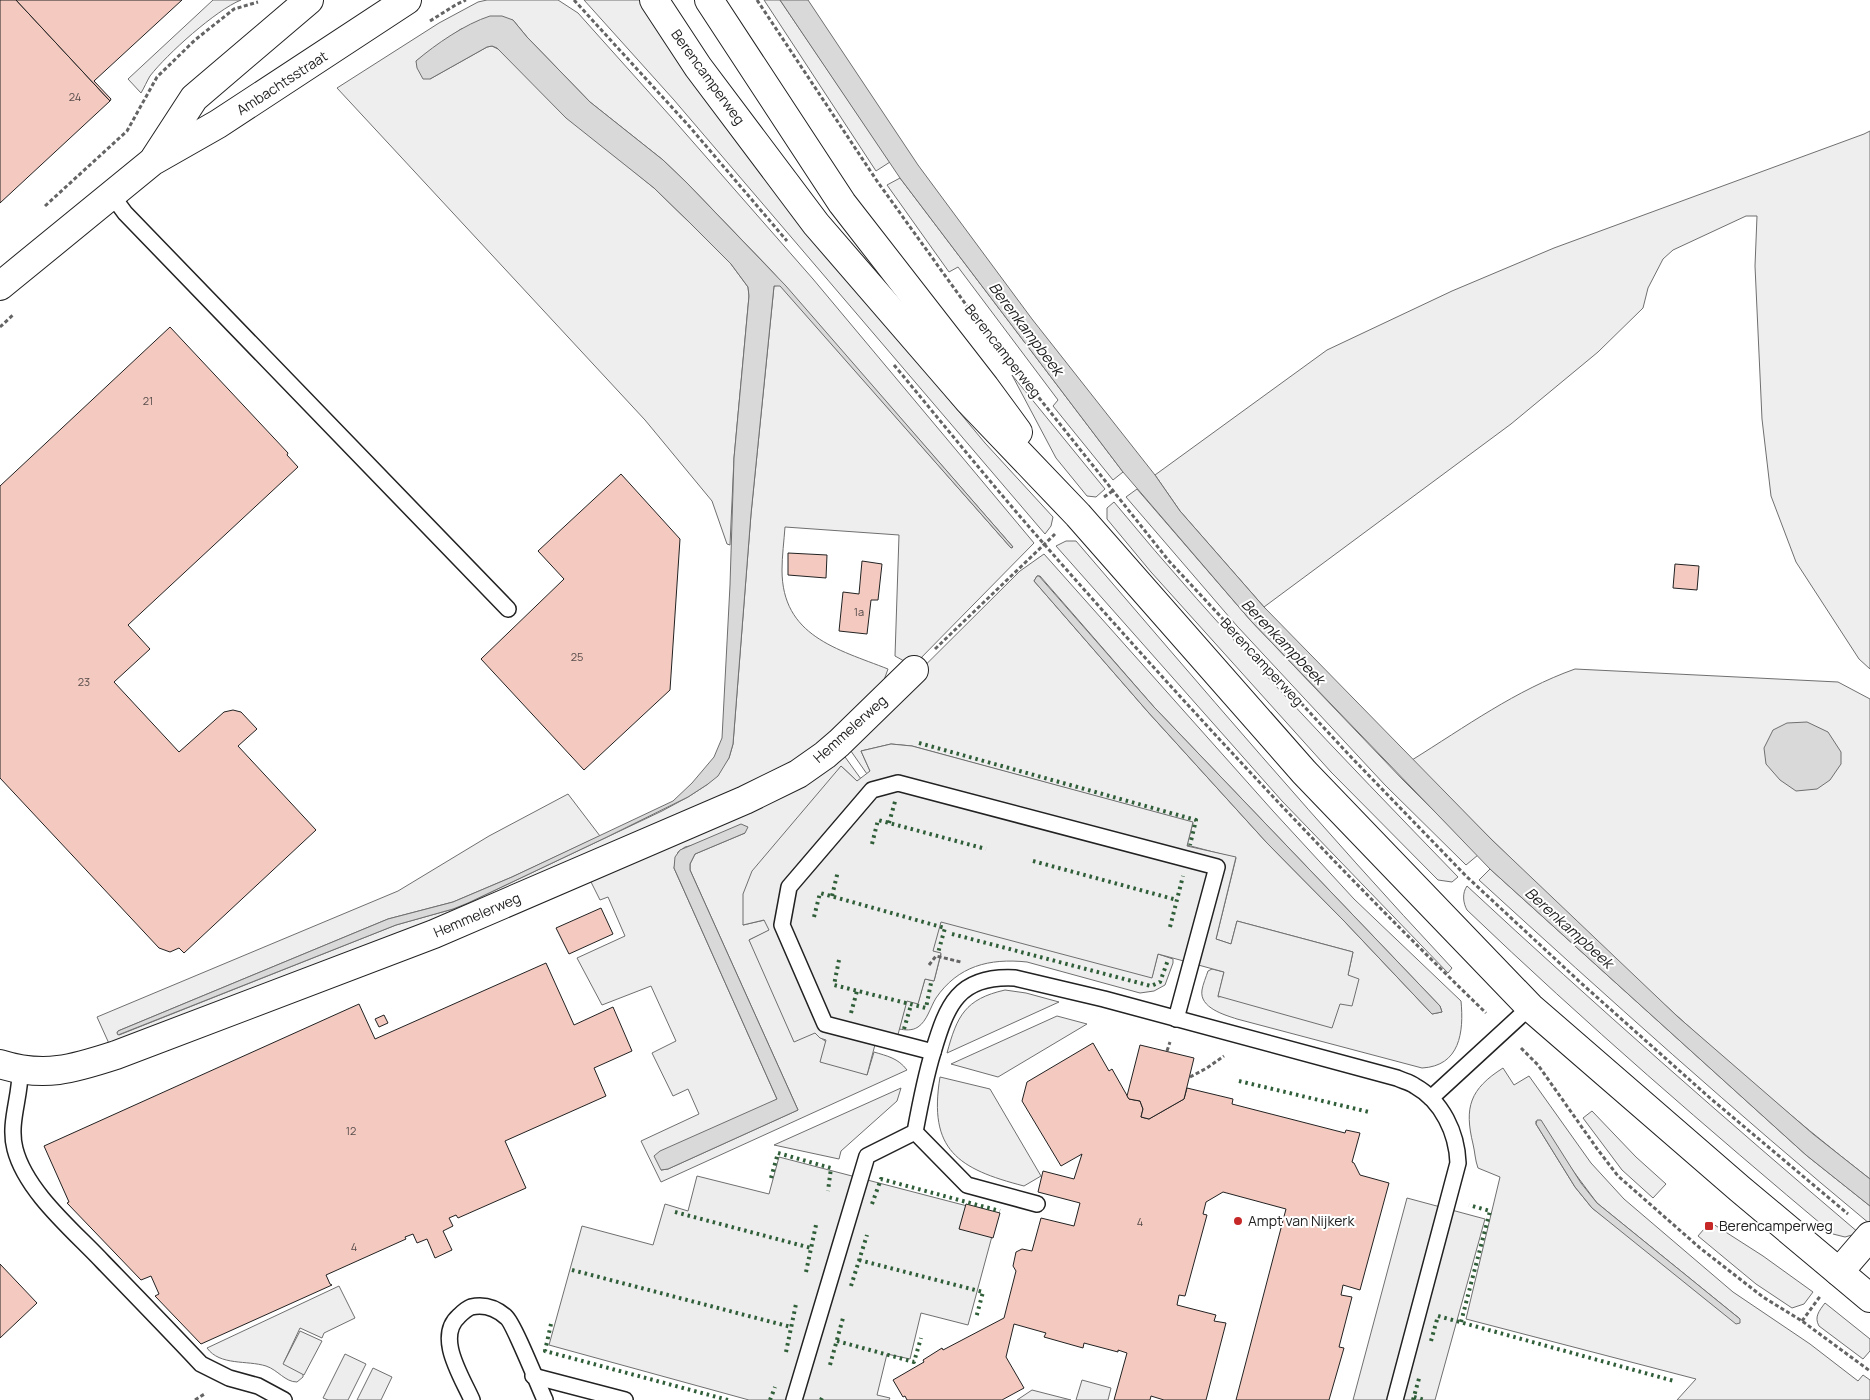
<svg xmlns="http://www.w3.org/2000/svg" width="1870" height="1400" font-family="Manrope,sans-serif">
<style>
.green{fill:#eee;stroke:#6f6f6f;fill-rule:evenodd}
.parking{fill:#ededed;stroke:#6f6f6f}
.water{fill:#d9d9d9;stroke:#6f6f6f}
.building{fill:#f3c9c0;stroke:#222}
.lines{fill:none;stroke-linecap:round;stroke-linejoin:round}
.service-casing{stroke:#222;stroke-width:18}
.minor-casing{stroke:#222;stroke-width:30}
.primary-casing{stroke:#222;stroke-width:30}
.path{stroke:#646464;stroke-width:3;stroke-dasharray:4 2.5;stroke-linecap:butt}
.service{stroke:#fff;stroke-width:15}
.minor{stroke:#fff;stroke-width:28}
.primary{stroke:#fff;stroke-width:28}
.hedge{stroke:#2f5e38;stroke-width:4;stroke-dasharray:2.5 4;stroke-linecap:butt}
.poi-dot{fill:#c62828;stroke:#fff;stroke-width:2}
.labels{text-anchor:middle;stroke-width:4;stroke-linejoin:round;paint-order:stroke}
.number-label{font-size:11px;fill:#564c4a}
.street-label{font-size:14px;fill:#222;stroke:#fff}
.poi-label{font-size:14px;fill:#222;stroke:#fff;text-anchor:start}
.water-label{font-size:15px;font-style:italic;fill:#222;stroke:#fff}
</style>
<rect width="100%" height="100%" fill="#fff"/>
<g class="green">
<path d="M213,0H241C216,10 167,54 150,76C147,81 144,88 141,93L128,79Z"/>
<path d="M487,0H558L578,13L672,118L813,279L1034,543L913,666L895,656L899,535L785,527C784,541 782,556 782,570C782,636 837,649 888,669L884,680L804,762L471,911L111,1048L97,1017L398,891L489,836L568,794L600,836L512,877L453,902L388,919L118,1031L117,1033L119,1035L396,925L453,909L468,903L662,811L688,797L708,784L729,758L733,744L751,514L774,286L780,285L1011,548L1013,547L770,269L687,183L663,160L590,102L527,37L513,20L461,29L416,61L430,79L487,47L492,46L500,50L614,155L654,188L689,222L731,264L748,287L749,296L734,458L730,545L727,544L712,501L645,420L337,88L439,23L478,2Z"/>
<polygon points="584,0 640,0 691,72 886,324 985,443 1053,517 1051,526 1045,534 674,100"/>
<polygon points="764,0 780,0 890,162 876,171"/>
<polygon points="1870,131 1870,669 1859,659 1796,562 1771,496 1762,419 1755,266 1757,216 1746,216 1673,250 1663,259 1648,288 1643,308 1598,352 1511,424 1264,607 1180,511 1155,475 1327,350 1452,291 1554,248 1864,134"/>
<polygon points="900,178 1123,472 1113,480 1053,406 1058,400 958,267 949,272 887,185"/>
<polygon points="1012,375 1105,489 1096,497 1087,496 1056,458"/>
<polygon points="1137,489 1251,621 1403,780 1478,855 1466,865 1385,785 1237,626 1126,497"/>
<path d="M1114,502C1222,633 1340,755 1458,877L1452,882L1438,880L1331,772L1151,572L1107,519V508Z"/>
<path d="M1066,541H1076C1200,685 1322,829 1452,968L1448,973L1282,801L1056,546Z"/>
<path d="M1044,554L1273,811L1354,899L1461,1001C1464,1032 1460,1066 1422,1068L1237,1019C1225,1015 1199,1008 1202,990C1203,984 1206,977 1208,971L1212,969L1224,972L1218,997L1348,975L1353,952L1237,921L1231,944L1216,939L1236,858L1187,845L1193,823L912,746L891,744L861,751L870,771L867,774L846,744L1020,571ZM1037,576H1040L1154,707L1440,1006L1442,1012L1432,1014L1345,922L1267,843L1148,712L1034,581Z"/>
<path d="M1575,669L1838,682L1870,699V1179C1707,1052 1558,907 1412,760C1465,727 1516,690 1575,669Z"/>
<path d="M840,750L861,779L857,781L841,766L743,925L765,920L770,930L749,940L815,1033L867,1075L874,1052C887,1056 898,1058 907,1070L661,1182L641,1141L699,1114L688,1089L673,1096L652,1053L676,1041L651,986L602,1005L577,958L625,936L608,897L600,900L588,876ZM745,833L695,854L690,864V870L798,1110L668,1169L661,1170L777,1099L674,868L678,852L685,847Z"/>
<path d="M1490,869L1806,1155L1870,1206V1224C1736,1113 1607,997 1479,880Z"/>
<path d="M809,883L1152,977L1158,954L1173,959V963L1165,985L1154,991L1140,993L1027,962C989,958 958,966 936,998C930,1008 927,1021 918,1027C912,1031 905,1030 899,1029L905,1006L838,981L918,1003L925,979L934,981L941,954L933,952Z"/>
<path d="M1467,886C1595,1005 1726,1120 1859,1233L1845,1237L1833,1234C1708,1129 1585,1023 1467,910C1463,903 1462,893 1467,886Z"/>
<path d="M1005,990L1026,993L1059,1002L947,1053C957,1016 965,999 1005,990Z"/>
<polygon points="1057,1016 1087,1024 998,1077 951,1064"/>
<path d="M1503,1068L1514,1085L1529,1076L1591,1163L1624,1199L1733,1292L1810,1344L1858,1381L1863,1375L1870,1380V1400H1677L1696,1379L1466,1319L1500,1177L1478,1168C1475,1160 1475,1152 1473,1144C1464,1107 1470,1089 1503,1068ZM1536,1121L1597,1203L1740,1319L1592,1208L1575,1187L1536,1124Z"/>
<path d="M940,1077L990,1089L1041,1176L1024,1186C958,1169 928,1150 940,1077Z"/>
<polygon points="901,1088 897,1101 841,1151 839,1159 774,1145"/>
<polygon points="1592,1111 1636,1157 1666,1184 1653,1198 1622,1170 1583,1118"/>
<polygon points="1710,1222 1763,1256 1813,1292 1804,1304 1792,1308 1756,1284 1698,1236"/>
<path d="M339,1286L355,1318L324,1333L322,1338L300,1328L284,1362L303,1373V1377L297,1382C285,1382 278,1370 266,1366C247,1360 220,1366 207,1348Z"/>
<path d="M1825,1303L1870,1339V1351L1863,1359L1819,1326C1814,1317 1819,1311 1825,1303Z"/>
<polygon points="1082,1380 1111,1388 1108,1400 1076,1400"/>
<polygon points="1032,1390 1071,1400 1017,1400"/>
</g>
<g class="parking">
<polygon points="891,744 912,746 1193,822 1187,846 1236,857 1216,939 1231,944 1237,921 1353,952 1348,975 1359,979 1352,1006 1340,1004 1332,1028 1218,996 1224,972 1158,954 1152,978 941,922 933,951 941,953 934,981 925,979 918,1004 907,1001 896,1042 877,1037 867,1075 820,1062 826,1040 820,1038 815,1033 794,1042 749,940 769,930 764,920 743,925 743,894 752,871 841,766 857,781 870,771 861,751"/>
<polygon points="779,1157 998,1214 968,1325 921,1313 910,1359 887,1354 877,1395 890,1398 889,1400 749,1400 549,1345 582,1226 653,1245 665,1204 688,1211 697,1176 769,1194"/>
<polygon points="1407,1198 1485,1219 1435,1400 1353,1400"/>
<polygon points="300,1331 322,1341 304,1375 283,1364"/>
<polygon points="345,1354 366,1364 348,1400 328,1400 323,1398"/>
<polygon points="373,1368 392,1377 381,1400 357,1400"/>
</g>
<g class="water">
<polygon points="780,0 808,0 918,165 1032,319 1155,475 1180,511 1264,607 1492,840 1678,1017 1813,1134 1870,1179 1870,1206 1806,1155 1490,869 1251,621 1123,472 900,178"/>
<path d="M490,16H502L513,20L527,37L590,102L663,160L687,183L786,286L1013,547L1011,548L780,286H774L751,514L733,744L729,758L718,776L708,784L688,797L607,837L468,903L453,909L396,925L118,1035L117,1033L118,1031L388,919L453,902L512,877L673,801L692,783L714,757L722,738L730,585L734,458L749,296L748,287L731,264L689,222L654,188L566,118L497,48L492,46L487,47L430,79H423L417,68L416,61C436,44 465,24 490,16Z"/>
<polygon points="1037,576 1039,576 1154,707 1440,1006 1442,1012 1432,1014 1345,922 1267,843 1148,712 1034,581"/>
<polygon points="1807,722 1828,732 1841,752 1841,764 1830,780 1817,789 1796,791 1780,780 1766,764 1764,748 1773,730 1787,723"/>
<polygon points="741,824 748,827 745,833 695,854 690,864 690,870 798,1110 668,1169 661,1170 654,1156 660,1151 777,1099 674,868 675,857 680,850"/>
<polygon points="1537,1120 1541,1120 1581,1183 1597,1203 1740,1319 1740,1323 1736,1324 1592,1208 1575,1187 1536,1124"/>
</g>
<g class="building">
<polygon points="0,0 16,0 110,101 0,203"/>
<polygon points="16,0 182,0 94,81 111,99 110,101"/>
<polygon points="170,327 288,453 287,455 298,467 128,625 150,649 114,682 179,752 224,712 233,710 241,712 257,729 238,746 316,830 184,953 179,948 170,952 159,948 0,778 0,486"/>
<polygon points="621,474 680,539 670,690 584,770 481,659 564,579 538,551"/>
<polygon points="788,553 827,555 826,578 788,575"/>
<polygon points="862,561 882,564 878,600 871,600 867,634 839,631 843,592 859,594"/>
<polygon points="1675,564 1699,566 1697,590 1673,588"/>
<polygon points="601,908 613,934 569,954 556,928"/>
<polygon points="546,963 574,1025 613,1007 632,1051 594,1068 606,1096 505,1141 526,1188 458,1218 456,1215 449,1218 453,1226 443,1231 452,1250 435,1258 427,1239 417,1243 413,1234 405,1237 406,1239 326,1275 330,1284 332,1285 201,1344 155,1296 159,1294 151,1276 141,1280 67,1203 69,1202 44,1146 359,1004 375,1039"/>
<polygon points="384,1015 388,1023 379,1027 375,1019"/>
<polygon points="1093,1043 1109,1071 1112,1069 1129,1099 1140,1101 1143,1109 1141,1117 1149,1119 1184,1099 1187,1088 1233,1099 1232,1104 1345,1133 1346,1130 1360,1133 1352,1162 1354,1163 1360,1175 1389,1183 1360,1290 1343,1285 1341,1295 1352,1297 1339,1347 1344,1348 1329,1400 1236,1400 1286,1209 1223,1192 1206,1202 1203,1214 1207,1215 1185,1296 1179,1295 1177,1305 1216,1315 1214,1321 1226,1323 1206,1400 1164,1400 1151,1396 1150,1400 1114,1400 1127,1353 1118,1350 1118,1352 1084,1343 1083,1348 1044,1337 1046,1333 1014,1324 1006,1357 1024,1388 1002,1400 907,1400 905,1396 903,1397 893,1380 924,1362 923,1360 942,1348 943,1350 1004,1318 1016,1271 1013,1266 1016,1252 1022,1249 1032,1251 1041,1218 1074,1226 1080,1203 1038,1192 1043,1171 1074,1179 1082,1154 1061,1166 1022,1101 1027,1082"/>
<polygon points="1140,1045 1194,1058 1184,1099 1149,1119 1141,1117 1143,1109 1140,1101 1129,1099 1127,1096"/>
<polygon points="966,1204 1000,1213 993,1238 959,1229"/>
<polygon points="0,1264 37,1303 0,1338"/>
</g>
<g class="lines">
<g class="service-casing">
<g id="service">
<polyline points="111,194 125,213 508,609"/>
<polyline points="933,1052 825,1024 782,925 789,887 872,790 898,783 1217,867 1176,1019"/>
<path d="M20,1070C21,1096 8,1123 15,1149C26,1192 74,1231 103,1262C136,1296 169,1330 201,1364L229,1378L258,1386L284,1400"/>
<polyline points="1431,1098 1530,1007"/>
<polyline points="915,1132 967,1185 1037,1204"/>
<polyline points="533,1376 625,1400"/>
<path d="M472,1400C462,1377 435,1337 459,1316C463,1312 466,1309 471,1307C484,1304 496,1308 506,1317C513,1322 539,1387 545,1400"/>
<path d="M794,1400L867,1156L915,1132C920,1105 925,1078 933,1052C947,1005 958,975 1015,978L1104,999L1397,1078C1403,1081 1410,1082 1415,1086C1442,1101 1457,1133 1458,1163L1395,1400"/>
</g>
</g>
<g class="minor-casing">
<g id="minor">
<path d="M0,1064C44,1078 73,1069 116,1055L434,934L745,800L798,774L825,755L839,743L914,670"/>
<polyline points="1839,1272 1870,1236"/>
</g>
</g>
<g class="primary-casing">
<g id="primary">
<polyline points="654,0 698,67 816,224 969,401 1078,515 1304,772 1530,1007 1740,1189 1870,1298"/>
<polyline points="709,0 842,203 985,387 1018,432"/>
<polyline points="155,158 194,98 309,0"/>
<polyline points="0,286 153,161 218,124 407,0"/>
</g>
</g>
<g class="path">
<polyline points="574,0 689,126 787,241"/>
<polyline points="757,0 877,181 977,320 1169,561 1352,758 1466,876 1581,983 1710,1098 1848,1214"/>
<polyline points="430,21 457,4 466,0"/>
<polyline points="45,206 127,131 157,77 195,40 234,9 258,2"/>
<polyline points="0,327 14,314"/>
<path d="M894,365C944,425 993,486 1044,544C1186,706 1332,864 1486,1013"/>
<polyline points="1104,497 1114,490"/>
<polyline points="935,649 1055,534"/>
<polyline points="929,965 936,956 961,962"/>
<polyline points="1521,1048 1538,1065 1598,1150 1618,1176 1700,1248 1763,1297 1802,1321 1870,1371"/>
<polyline points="1167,1051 1170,1042"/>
<polyline points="1190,1077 1207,1068 1224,1056"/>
<polyline points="1802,1321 1821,1295"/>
<polyline points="195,1400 206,1393"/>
</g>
<use href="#service" class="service"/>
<use href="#minor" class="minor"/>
<use href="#primary" class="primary"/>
<g class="hedge">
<polyline points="919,743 1196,820 1190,845"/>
<polyline points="889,823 896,798"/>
<polyline points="872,844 878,820 986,849"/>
<polyline points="1033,861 1177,900"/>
<polyline points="832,896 838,871"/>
<polyline points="814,917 820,893 945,928 938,953"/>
<polyline points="1170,927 1183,876"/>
<polyline points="952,934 1151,986 1160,982 1168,960"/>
<polyline points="839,960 834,985 926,1008 931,983"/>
<polyline points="851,1013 857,991"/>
<polyline points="904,1029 911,1005"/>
<polyline points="1239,1081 1369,1112"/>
<polyline points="771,1178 778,1153 831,1168 828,1191"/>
<polyline points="872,1204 881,1179 1000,1211"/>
<polyline points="675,1212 811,1248"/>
<polyline points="859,1260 983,1292 976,1318"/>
<polyline points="572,1270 791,1327"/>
<polyline points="806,1272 816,1225"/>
<polyline points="851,1286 867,1235"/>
<polyline points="1461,1322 1490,1211 1469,1205"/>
<polyline points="551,1324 545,1351 728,1400"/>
<polyline points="837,1341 914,1362 921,1338"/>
<polyline points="1431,1341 1438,1316 1674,1381"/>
<polyline points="786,1352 796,1304"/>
<polyline points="830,1365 843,1318"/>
<polyline points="1414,1397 1425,1400"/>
<polyline points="770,1400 775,1387"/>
<polyline points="821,1400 822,1398"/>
<polyline points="1413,1400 1420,1375"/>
</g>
</g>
<g class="poi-dot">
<circle cx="1238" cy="1221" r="5"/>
<rect x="1704" y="1221" width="10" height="10" rx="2.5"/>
</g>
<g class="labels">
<g class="number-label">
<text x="75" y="101">24</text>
<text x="148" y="405">21</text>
<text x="859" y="616">1a</text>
<text x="577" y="661">25</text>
<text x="84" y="686">23</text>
<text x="351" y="1135">12</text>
<text x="1140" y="1226">4</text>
<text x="354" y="1251">4</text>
</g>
<g class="street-label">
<text transform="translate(708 77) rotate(54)" y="5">Berencamperweg</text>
<text transform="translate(282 83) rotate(-33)" y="5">Ambachtsstraat</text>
<text transform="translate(1003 351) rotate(52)" y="5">Berencamperweg</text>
<text transform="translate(1262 662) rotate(47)" y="5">Berencamperweg</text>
<text transform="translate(850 729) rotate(-42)" y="5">Hemmelerweg</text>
<text transform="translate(477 915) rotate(-23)" y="5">Hemmelerweg</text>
</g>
<g class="poi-label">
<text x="1248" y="1226">Ampt van Nijkerk</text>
<text x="1719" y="1231">Berencamperweg</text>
</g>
<g class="water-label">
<text transform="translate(1026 329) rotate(53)" y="5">Berenkampbeek</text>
<text transform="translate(1283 642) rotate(46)" y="5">Berenkampbeek</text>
<text transform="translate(1569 928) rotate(42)" y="5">Berenkampbeek</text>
</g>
</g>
</svg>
